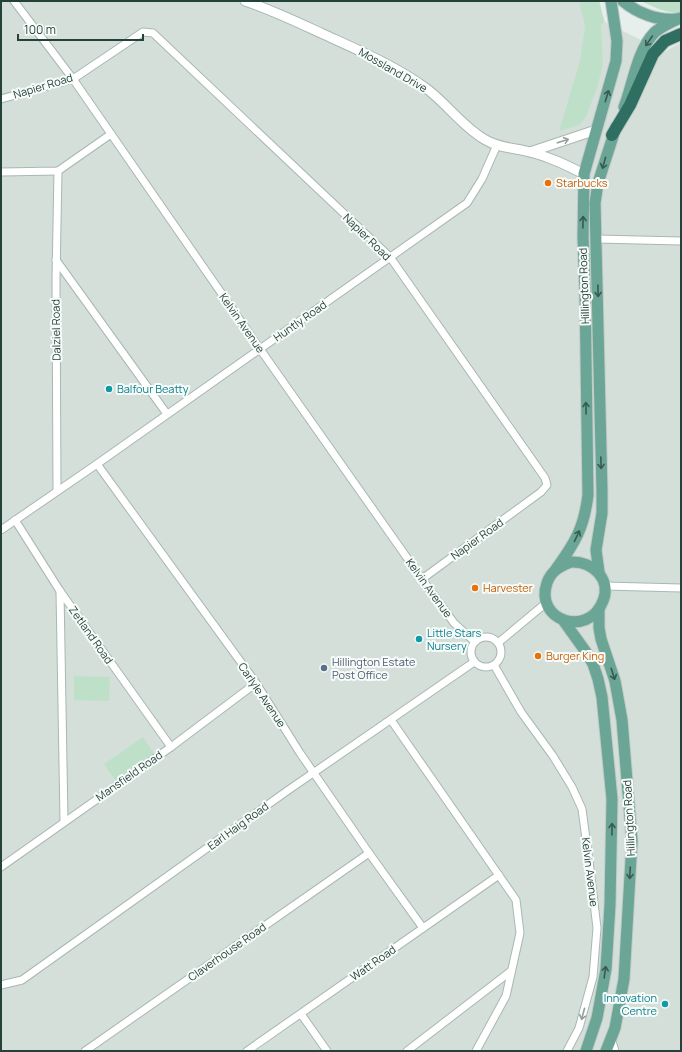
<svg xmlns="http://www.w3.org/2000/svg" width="682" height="1052" font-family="Manrope,sans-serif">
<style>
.built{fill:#d4dfda}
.green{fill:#bfe0c8}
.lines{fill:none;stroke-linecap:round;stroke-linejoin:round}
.minor-casing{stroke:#a8b8b2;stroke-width:9}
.tertiary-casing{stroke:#a8b8b2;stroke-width:11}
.primary-casing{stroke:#c2cac8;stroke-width:13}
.motorway-casing{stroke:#c2cac8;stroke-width:14}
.minor{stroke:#fff;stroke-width:7}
.tertiary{stroke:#fff;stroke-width:9}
.primary{stroke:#6aa596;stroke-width:11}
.motorway{stroke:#2f6f62;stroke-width:12}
.oneway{stroke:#365b51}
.oneway2{stroke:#92a09c}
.food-dot{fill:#e8710a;stroke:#f7fbf9;stroke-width:1.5}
.culture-dot{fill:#0f9aa8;stroke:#f7fbf9;stroke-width:1.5}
.service-dot{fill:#5c6f8a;stroke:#f7fbf9;stroke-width:1.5}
.labels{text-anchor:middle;stroke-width:4;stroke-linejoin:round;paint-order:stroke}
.street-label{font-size:11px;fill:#24423a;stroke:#f7fbf9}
.food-label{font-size:11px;fill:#c56008;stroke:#f7fbf9;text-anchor:start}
.culture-label{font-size:11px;fill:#0d838f;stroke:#f7fbf9;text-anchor:start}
.service-label{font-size:11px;fill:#4e5e75;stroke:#f7fbf9;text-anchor:start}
</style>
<rect width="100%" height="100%" fill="#e6efeb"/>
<polygon class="built" points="1,1 599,1 605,22 665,52 671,48 681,43 681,1051 1,1051"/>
<g class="green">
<polygon points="579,1 599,1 604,22 601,26 603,65 597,88 586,117 579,125 559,131 580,61 585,26"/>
<path d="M641,1H681V13C666,13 655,8 641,1Z"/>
<polygon points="74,676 110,677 109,701 74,700"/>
<polygon points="143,737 155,755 116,781 104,764"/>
</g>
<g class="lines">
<g class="minor-casing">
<g id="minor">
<polyline points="14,1 73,79 260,349 422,579 454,623 475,642"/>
<polyline points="1,99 73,79 143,32 153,33 390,257 545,478 547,485 541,492 422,579"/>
<polyline points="1,172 58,171 111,134"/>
<polyline points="597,239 681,241"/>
<polyline points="56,260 167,414"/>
<polyline points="97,464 256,683 300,753 369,853 423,928"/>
<polyline points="57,490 56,279 58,171"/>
<polyline points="15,520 60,591 171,747"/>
<polyline points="1,530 97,464 467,203 482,179 497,145"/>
<polyline points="605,586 681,588"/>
<polyline points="60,591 64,821"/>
<circle cx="486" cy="652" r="15"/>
<polyline points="498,643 546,603"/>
<polyline points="494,665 521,712 553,756 572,787 582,809 590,869 597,928 593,977 579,1028 567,1051"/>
<polyline points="391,720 516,900 520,933 506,996 476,1051"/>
<polyline points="1,867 171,747 256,683"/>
<polyline points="1,985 22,980 287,791 474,662"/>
<polyline points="301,1014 327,1051"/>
<polyline points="611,1038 615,1051"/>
<polyline points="85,1051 369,853"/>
<polyline points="247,1051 499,875"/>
<polyline points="407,1051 511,971"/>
</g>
</g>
<g class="tertiary-casing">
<g id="tertiary">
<path d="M245,1C272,10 297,22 323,34C358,50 396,66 427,89C447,104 462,126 484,139C498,148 515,148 530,152C550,157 566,165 584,174"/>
<polyline points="530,152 596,130"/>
</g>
</g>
<g class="primary-casing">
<g id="primary">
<path d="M623,1C637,13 658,21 676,19"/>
<path d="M624,107C633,84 637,50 655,32C662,26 671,22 680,18"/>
<path d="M571,562C592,561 612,579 603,601C588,639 534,620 547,583C551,571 560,566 571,562Z"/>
<path d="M556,569C575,543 584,528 588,495L585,290L583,237L584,174L616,61L617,41L611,1"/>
<polyline points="599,572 596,550 602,513 602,491 595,203 598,183 616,127"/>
<polyline points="599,609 599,628 601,639 615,681 622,720 632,841 624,979 615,1028 606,1051"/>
<polyline points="563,620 586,652 593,664 598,679 602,697 612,799 610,905 606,969 597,1018 586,1051"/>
</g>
</g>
<g class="motorway-casing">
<polyline id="motorway" points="612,135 630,105 653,54 665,41 681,34"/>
</g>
<use href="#minor" class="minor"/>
<use href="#tertiary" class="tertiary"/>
<use href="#primary" class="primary"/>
<use href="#motorway" class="motorway"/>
</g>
<defs><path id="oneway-shaft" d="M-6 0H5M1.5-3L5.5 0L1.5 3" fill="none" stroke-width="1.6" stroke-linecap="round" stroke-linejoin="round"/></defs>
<g class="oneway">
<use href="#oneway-shaft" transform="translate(649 41) rotate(124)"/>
<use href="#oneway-shaft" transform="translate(607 96) rotate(-73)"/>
<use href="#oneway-shaft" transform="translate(604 163) rotate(106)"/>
<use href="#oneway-shaft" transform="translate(583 222) rotate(-89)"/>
<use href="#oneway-shaft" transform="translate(598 291) rotate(89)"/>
<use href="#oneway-shaft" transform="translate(586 408) rotate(-91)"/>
<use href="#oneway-shaft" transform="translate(601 463) rotate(88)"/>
<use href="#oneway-shaft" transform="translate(577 536) rotate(-65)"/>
<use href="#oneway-shaft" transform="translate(613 674) rotate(72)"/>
<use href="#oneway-shaft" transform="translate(612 829) rotate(-89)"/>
<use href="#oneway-shaft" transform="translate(630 873) rotate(93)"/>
<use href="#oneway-shaft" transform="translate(605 972) rotate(-82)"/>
</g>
<g class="oneway2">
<use href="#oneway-shaft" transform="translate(563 141) rotate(-18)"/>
<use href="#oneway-shaft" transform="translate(583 1014) rotate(105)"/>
</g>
<g class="food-dot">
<circle cx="548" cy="183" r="4"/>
<circle cx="475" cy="588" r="4"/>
<circle cx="538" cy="656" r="4"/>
</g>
<g class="culture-dot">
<circle cx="109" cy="389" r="4"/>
<circle cx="419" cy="639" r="4"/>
<circle cx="665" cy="1004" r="4"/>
</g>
<circle class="service-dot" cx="324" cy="668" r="4"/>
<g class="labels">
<g class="street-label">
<text transform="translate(393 70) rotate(30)" y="4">Mossland Drive</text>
<text transform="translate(43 86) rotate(-17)" y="4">Napier Road</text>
<text transform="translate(367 237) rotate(44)" y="4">Napier Road</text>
<text transform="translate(584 286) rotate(-92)" y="4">Hillington Road</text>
<text transform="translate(300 321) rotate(-35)" y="4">Huntly Road</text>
<text transform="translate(242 323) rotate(55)" y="4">Kelvin Avenue</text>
<text transform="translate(56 330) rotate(-91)" y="4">Dalziel Road</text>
<text transform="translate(477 539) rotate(-36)" y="4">Napier Road</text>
<text transform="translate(429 588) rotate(54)" y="4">Kelvin Avenue</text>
<text transform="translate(91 635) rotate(55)" y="4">Zetland Road</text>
<text transform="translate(262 695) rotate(56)" y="4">Carlyle Avenue</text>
<text transform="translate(129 776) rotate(-35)" y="4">Mansfield Road</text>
<text transform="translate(629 818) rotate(-93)" y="4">Hillington Road</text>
<text transform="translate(238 826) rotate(-36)" y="4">Earl Haig Road</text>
<text transform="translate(590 872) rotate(83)" y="4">Kelvin Avenue</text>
<text transform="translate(227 952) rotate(-35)" y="4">Claverhouse Road</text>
<text transform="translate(373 963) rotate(-35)" y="4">Watt Road</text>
</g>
<g class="food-label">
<text x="556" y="187">Starbucks</text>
<text x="483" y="592">Harvester</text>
<text x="546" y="660">Burger King</text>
</g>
<g class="culture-label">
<text x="117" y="393">Balfour Beatty</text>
<text x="427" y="637">Little Stars<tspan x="427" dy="13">Nursery</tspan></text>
<text x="657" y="1002" text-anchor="end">Innovation<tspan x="657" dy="13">Centre</tspan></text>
</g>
<g class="service-label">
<text x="332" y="666">Hillington Estate<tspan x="332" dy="13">Post Office</tspan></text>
</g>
</g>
<rect width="682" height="1052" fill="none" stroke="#24423a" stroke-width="4"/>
<path d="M18 34v6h125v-6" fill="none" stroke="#24423a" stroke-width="2"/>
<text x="24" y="34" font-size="12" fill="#24423a" stroke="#f7fbf9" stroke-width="3" paint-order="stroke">100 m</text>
</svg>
